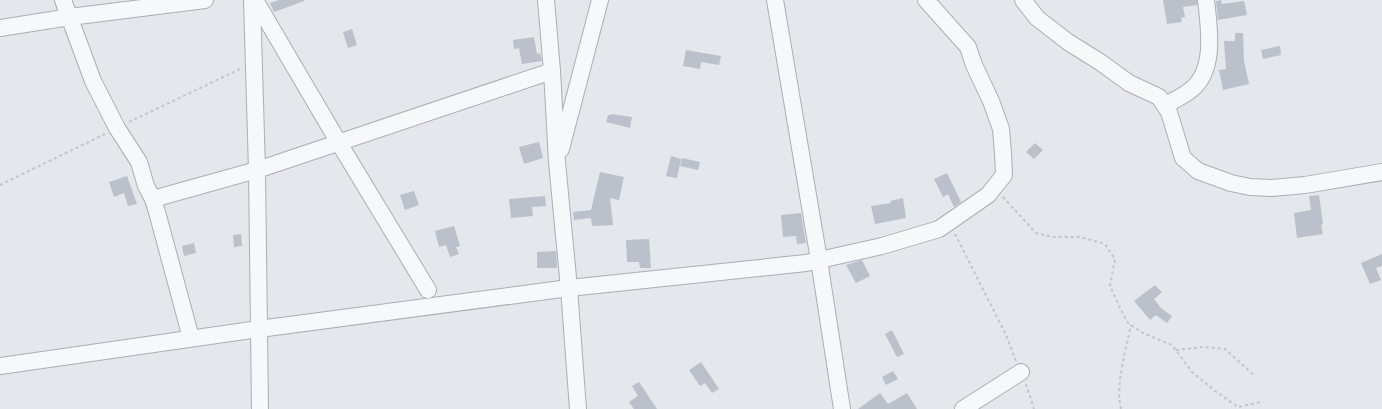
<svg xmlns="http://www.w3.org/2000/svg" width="1382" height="409" font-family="'Open Sans',sans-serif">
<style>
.building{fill:#bbc0ca}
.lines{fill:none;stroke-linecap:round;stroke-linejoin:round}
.minor-casing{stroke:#a9aeb7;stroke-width:18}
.path{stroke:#c2c5cb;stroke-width:2;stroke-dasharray:3 3;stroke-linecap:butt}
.minor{stroke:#f7f8fa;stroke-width:16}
</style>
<rect width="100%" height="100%" fill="#e4e7ec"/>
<g class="building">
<polygon points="279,0 304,0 304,1 274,12 270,3"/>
<polygon points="1163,0 1197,0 1197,5 1183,7 1185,17 1181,18 1182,22 1167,24"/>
<polygon points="1221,0 1222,4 1244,1 1247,15 1218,20 1216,1"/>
<polygon points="352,29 357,45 348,48 343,32"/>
<polygon points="1235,33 1243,33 1244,61 1249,84 1223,90 1219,70 1226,69 1224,41 1235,41"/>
<polygon points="534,37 537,54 540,53 542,61 522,64 519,48 514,49 513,40"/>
<polygon points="1280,46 1281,55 1263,59 1261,50"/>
<polygon points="686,50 721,56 719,65 701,62 700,69 683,66"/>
<polygon points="611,114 632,117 630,128 606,122 608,115 611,115"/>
<polygon points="539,142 543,158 524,164 519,147"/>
<polygon points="1035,143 1043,150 1034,159 1026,152"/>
<polygon points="671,156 681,159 677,178 666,176"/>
<polygon points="682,158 700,162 698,170 680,166"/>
<polygon points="600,172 624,177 619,200 610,198 613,225 592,226 591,218 574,220 573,212 591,210"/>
<polygon points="947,173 961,202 954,207 948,194 943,197 934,179"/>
<polygon points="127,176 137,204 128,206 124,193 114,197 109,182"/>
<polygon points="414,191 419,205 405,210 400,195"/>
<polygon points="1319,195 1323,224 1321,225 1323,234 1297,238 1294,213 1311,210 1309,196"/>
<polygon points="545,196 546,206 532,207 533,216 511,218 509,199"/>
<polygon points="903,198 906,218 875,224 871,206 891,203 890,201"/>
<polygon points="801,213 806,243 797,244 796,236 783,237 781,215"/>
<polygon points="454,226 460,246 456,247 459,254 450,257 446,245 439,247 435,231"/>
<polygon points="241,234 242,246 234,247 233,235"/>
<polygon points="649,239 651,268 640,268 639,262 627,262 626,240"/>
<polygon points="194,243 196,253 184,256 182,246"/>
<polygon points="556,251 557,268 537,268 537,252"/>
<polygon points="1382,254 1382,266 1376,268 1381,280 1370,284 1361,263"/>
<polygon points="862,260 870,276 856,283 846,265"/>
<polygon points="1155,285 1162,292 1154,299 1161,308 1172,316 1167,323 1156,315 1150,320 1134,301"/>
<polygon points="892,330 904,354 897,357 885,334"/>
<polygon points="701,362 719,389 712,393 705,383 700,386 689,370"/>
<polygon points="893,371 898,379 886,385 882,377"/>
<polygon points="639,382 657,409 634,409 629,402 638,396 632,386"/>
<polygon points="880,393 888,404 907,393 917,409 858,409"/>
</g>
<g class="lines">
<g class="minor-casing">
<g id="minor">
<polyline points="63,0 93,81 117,128 139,162 146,186 153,199 157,212 191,338"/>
<polyline points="252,0 257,170 260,409"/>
<polyline points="255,0 339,143 428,290"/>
<polyline points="546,0 552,71 557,162 569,288 578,409"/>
<polyline points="775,0 819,260 842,409"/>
<polyline points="1023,0 1037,18 1068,42 1100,62 1129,83 1159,97 1169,112 1183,158 1198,171 1231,183 1250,187 1272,188 1305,185 1382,172"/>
<polyline points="0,28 70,17 205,0"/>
<path d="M1165,105C1174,100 1184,96 1192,89C1216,69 1209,27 1206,0"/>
<polyline points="561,149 600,0"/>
<polyline points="153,199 257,170 552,71"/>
<polyline points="0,366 259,329 569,288 806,263 882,246 939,229 988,195 1004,175 1003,153 1001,129 991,101 974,65 968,47 926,0"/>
<polyline points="963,409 1021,372"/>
</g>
</g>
<g class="path">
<polyline points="129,122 242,68"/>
<polyline points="0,185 105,134"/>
<polyline points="1003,197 1036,233 1052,237 1080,237 1105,244 1115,259 1110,286 1121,310 1128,323 1143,333 1172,345 1192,372 1215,391 1238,407 1261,402"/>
<polyline points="955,234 1006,335 1016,361"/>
<polyline points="1176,350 1203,347 1225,349 1255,376"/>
<polyline points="1026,384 1034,409"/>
<path d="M1121,409C1115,386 1126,349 1131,325"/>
</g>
<use href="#minor" class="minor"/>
</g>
</svg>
